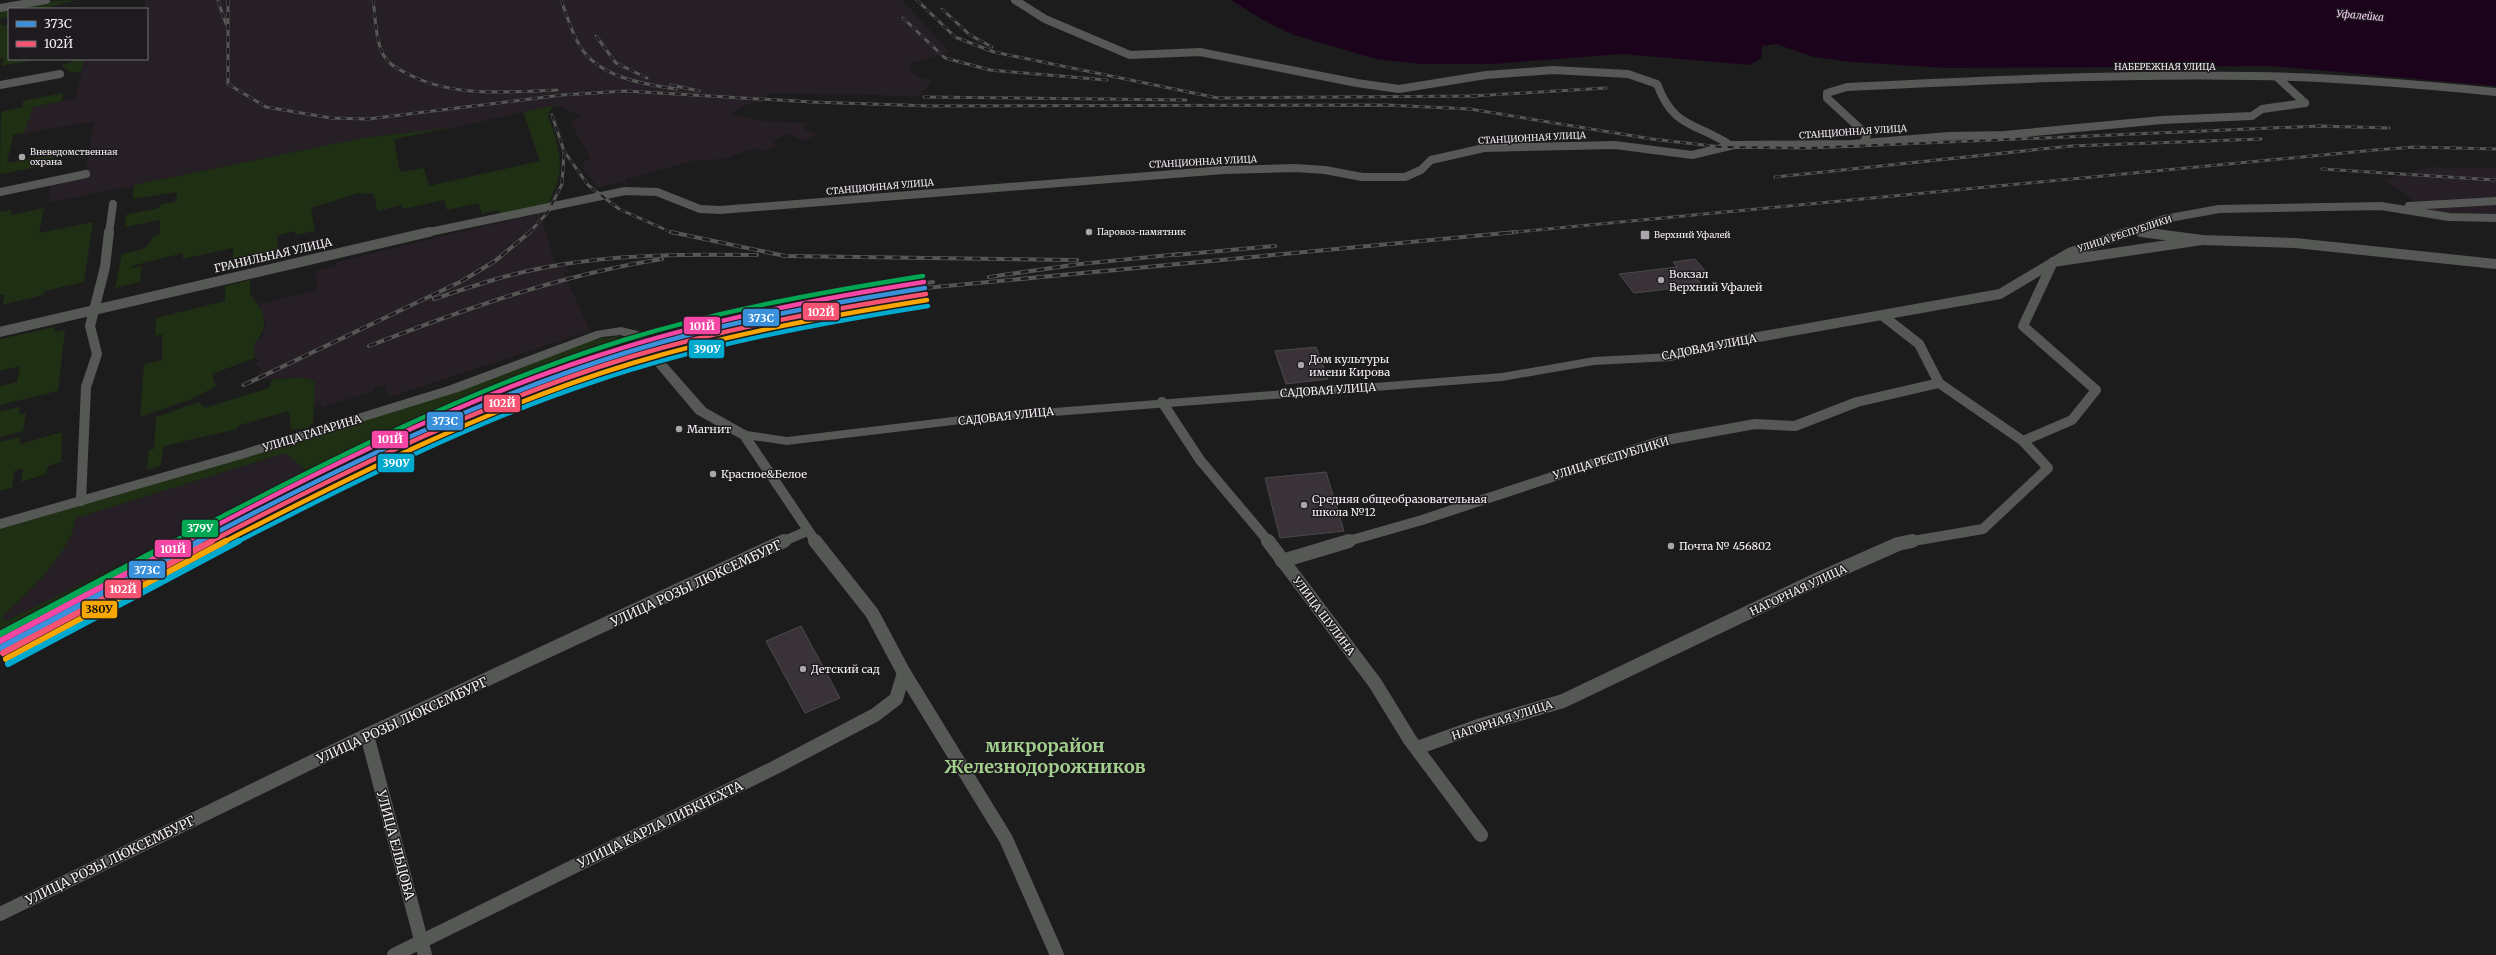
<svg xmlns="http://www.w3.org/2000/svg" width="2496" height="955" font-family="Merriweather,serif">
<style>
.built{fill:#261f26}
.green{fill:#1e2f14}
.water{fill:#1b041b}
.building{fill:#393339;stroke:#4a494a}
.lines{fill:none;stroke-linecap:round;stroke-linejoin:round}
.minor-far2{stroke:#555854;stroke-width:8}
.minor-far1{stroke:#555854;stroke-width:10}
.minor{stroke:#555854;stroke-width:14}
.tertiary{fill:#555854;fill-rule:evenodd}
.rail-far2-casing{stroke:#565755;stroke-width:3}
.rail-far1-casing{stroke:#565755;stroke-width:4}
.rail-casing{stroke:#565755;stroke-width:5}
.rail-far2{stroke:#1e1b1e;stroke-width:2;stroke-dasharray:6;stroke-linecap:butt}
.rail-far1{stroke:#1e1b1e;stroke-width:2.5;stroke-dasharray:8;stroke-linecap:butt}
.rail{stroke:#1e1b1e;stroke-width:3.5;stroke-dasharray:11;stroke-linecap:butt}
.rail-1-far1-casing{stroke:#1e1b1e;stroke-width:7}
.rail-1-casing{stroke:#1e1b1e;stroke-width:9}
.rail-2-far1-casing{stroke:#1e1b1e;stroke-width:7}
.rail-2-casing{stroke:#1e1b1e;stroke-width:9}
.rail-3-far1-casing{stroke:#1e1b1e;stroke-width:7}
.rail-3-casing{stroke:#1e1b1e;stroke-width:9}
.rail-4-far1-casing{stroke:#1e1b1e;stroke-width:7}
.rail-4-casing{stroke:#1e1b1e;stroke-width:9}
.rail-5-far1-casing{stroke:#1e1b1e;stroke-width:7}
.rail-5-casing{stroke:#1e1b1e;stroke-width:9}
.rail-6-far1-casing{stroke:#1e1b1e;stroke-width:7}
.rail-6-casing{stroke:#1e1b1e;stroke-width:9}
.rail-1-far1{stroke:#3a90db;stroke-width:4.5}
.rail-1{stroke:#3a90db;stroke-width:6}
.rail-2-far1{stroke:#f65372;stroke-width:4.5}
.rail-2{stroke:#f65372;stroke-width:6}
.rail-3-far1{stroke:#f346a5;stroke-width:4.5}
.rail-3{stroke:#f346a5;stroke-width:6}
.rail-4-far1{stroke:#f7a600;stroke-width:4.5}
.rail-4{stroke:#f7a600;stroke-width:6}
.rail-5-far1{stroke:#00a651;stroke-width:4.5}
.rail-5{stroke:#00a651;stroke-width:6}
.rail-6-far1{stroke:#00a9ce;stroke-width:4.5}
.rail-6{stroke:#00a9ce;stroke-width:6}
.poi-dot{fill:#a8a6a8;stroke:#1e1b1e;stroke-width:1.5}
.labels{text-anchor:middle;stroke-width:3;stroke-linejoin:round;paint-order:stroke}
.far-street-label{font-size:9px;fill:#f3f0f3;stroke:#1e1b1e}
.far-poi-label{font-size:9px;fill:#f3f0f3;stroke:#1e1b1e;text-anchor:start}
.far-water-label{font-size:10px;font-style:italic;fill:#fccef9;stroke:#1e1b1e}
.street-label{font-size:11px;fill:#f3f0f3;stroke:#1e1b1e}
.poi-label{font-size:11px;fill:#f3f0f3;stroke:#1e1b1e;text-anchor:start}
.near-street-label{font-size:13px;fill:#f3f0f3;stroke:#1e1b1e}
.near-district-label{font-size:18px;font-weight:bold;fill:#a3d08f;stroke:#1e1b1e}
.line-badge{stroke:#1e1b1e;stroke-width:1.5}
.badge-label{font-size:11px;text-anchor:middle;font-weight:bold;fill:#fff}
.pale-badge-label{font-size:11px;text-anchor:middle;font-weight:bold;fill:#111}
</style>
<rect width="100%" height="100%" fill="#1d1c1d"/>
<g class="built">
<polygon points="145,0 902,0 950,52 905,65 911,65 910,71 917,76 932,81 919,96 768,93 763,103 753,102 728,114 765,121 807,123 803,128 817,135 802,141 788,134 772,141 778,145 762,152 755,148 724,159 691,161 625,180 627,184 623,185 620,182 598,188 581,167 585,166 582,162 591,159 571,123 582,116 561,107 553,106 455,127 363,138 48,203 51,185 85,178 94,121 23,134 33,107 76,98 84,59 147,59 147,9 144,9"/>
<polygon points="2429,167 2496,168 2496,215 2428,212 2385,180"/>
<polygon points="540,213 556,267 566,265 569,272 564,273 590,331 389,397 385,385 374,388 375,391 322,407 320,402 313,406 315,382 307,378 262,379 242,388 238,384 256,376 262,370 255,363 259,361 253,356 254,345 264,333 266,326 259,304 317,290 316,271 336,266 336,262"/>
<polygon points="285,453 310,474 147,558 140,555 7,621 2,617 43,578 74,530 76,518"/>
</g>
<g class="green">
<polygon points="76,0 42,9 9,9 9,17 0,19 0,10 48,1"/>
<polygon points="0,22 3,26 9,24 9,59 29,59 29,61 2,66 4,58 0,59"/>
<polygon points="73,59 84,59 81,71 71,73 61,65 72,62"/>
<polygon points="63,93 62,101 33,107 24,133 13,135 7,163 54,154 52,164 0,174 1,112 23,107 23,101"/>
<path d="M553,106L548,116C560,149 567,170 548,204L501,213L497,210L482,214L478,203L447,210L444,200L403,209L402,205L378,211L373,194L359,193L311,208L315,231L296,235L294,231L277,236L279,255L233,265V248L183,259V253L131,266V268L142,266L140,282L115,288L122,254C134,251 149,251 152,237L160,234V220L125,227L126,215L159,208L160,205L176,201L177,192L133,199L134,185L363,138L455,127L394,139L400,172L424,168L429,186L540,161L523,112Z"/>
<polygon points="44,208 39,233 93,222 84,282 44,291 43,295 2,305 5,294 0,295 0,212 11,210 11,215"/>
<path d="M250,280V294C266,313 270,325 254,345L255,358L212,374L216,386L192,399L140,417L144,364L162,360V334L155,336L156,318L225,301V286Z"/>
<polygon points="54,327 55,332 65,330 58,391 0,405 0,386 17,382 20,366 0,371 0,339"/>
<path d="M620,336L630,343L514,381L384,438L310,474L285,453L76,518C71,554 27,593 2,617L6,621L140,555L147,558L0,635V529L271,450L596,339Z"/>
<polygon points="307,378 315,382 313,423 307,428 291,430 289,411 237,426 237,429 164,446 160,466 147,470 149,450 154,449 156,417 199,402 205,408 269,388 272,379"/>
<polygon points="20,407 19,414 26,413 23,431 0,437 0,411"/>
<polygon points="62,432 61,462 48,466 46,474 21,482 23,469 15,470 12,488 0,491 0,442 20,437 20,444"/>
</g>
<polygon class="water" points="1231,0 2496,0 2496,86 2271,66 1948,68 1851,62 1814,57 1776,44 1762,46 1761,58 1750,65 1622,54 1493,64 1421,64 1376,59 1294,35 1263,20"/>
<g class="building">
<polygon points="1695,259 1707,273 1694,275 1702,285 1634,293 1619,274 1677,267 1673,262"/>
<polygon points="1316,347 1328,379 1286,384 1275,351"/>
<polygon points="1326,472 1344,531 1280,538 1265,478"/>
<polygon points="801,626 840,698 805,713 766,641"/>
</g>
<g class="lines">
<g class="minor-far2">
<path d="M1015,0L1045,19L1130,55L1200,52L1357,83L1399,89L1486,75L1553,70L1628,74L1657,84C1674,129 1695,122 1730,145"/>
<polyline points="0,8 46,0"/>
<polyline points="2277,77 2305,103"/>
<polyline points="0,85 60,74"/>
<path d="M1864,142L1867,135L1827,98V93L1847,87C1982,80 2117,74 2252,76C2333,77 2415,84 2496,92"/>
<polyline points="0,192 86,174"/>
<polyline points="2409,206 2496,201"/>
<polyline points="2136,231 2149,233"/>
<polyline points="109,233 113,204"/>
<polyline points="425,233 625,191 657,192 700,209 720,210 1224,170 1294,168 1325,170 1362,177 1405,177 1421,170 1431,160 1484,148 1615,145 1692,155 1734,145 1852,144 1949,136 2004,135 2162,120 2252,116 2262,109 2305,103"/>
<polyline points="2126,233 2164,219 2219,209 2381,206 2449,217 2496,218"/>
</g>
<g class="minor-far1">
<polyline points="2141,232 2202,240 2295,243 2496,264"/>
<polyline points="1883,316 1919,344 1939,383"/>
<polyline points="0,332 429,232"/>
<polyline points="1730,342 2000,294 2069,253 2128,232"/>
<polyline points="1162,402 1200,460 1269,542"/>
<polyline points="744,435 816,542"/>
<polyline points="81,501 86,387 97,354 90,326 105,267 109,232"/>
<polyline points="782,542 807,531"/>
<polyline points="1345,542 1422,520 1661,441 1755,424 1795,426 1857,402 1939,383 2023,441"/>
<polyline points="1907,542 1983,529 2048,468 2023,441 2072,420 2096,390 2023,326 2053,262 2202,240"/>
</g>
<g class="minor">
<polyline points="815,541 872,613 904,673 1006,839 1057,955"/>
<polyline points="1268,541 1375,683 1410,740 1481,835"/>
<polyline points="1282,561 1349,541"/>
<polyline points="367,735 425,955"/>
<polyline points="1417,748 1478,726 1563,701 1812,582 1898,544 1912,541"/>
<polyline points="0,914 367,735 784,541"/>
<polyline points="394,955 774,768 875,715 896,699 904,673"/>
</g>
<polygon class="tertiary" points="621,327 638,331 648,337 662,358 706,408 747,431 787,437 978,414 1502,373 1594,357 1671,353 1730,338 1736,342 1734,345 1671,361 1594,365 1502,381 978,422 787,445 739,438 696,414 653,363 639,343 621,335 602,337 458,392 245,458 0,529 0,519 235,452 448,386 596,331"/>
<g class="rail-far2-casing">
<g id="rail-far2">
<polyline points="228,0 228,84 266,107 331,118 368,119 562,95 625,91 812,102 931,106 1386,105 1470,109 1652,139 1721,147 1809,148 2319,126 2389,128"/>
<path d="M373,0C376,19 375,44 386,59C391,66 400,70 406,73C452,98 507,92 557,90"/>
<path d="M561,0C567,15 571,32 580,46C598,77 643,84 676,89"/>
<polyline points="917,0 955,37 994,52 1218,98 1477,96"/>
<polyline points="218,1 226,24"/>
<polyline points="942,9 970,35 992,47"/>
<polyline points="903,18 945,58 990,70 1107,80"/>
<polyline points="596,36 616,63 647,78"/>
<polyline points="671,85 699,91"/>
<polyline points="1472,96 1606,88"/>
<polyline points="924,97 1186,100"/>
<polyline points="552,115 564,151 588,185 619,209 673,233"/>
<polyline points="2322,169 2496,180"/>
<polyline points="1775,177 2071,146 2261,139"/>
<polyline points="529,233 548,212 562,184 564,153"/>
<polyline points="1506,233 2375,150 2414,147 2496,149"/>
</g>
</g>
<g class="rail-far1-casing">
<g id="rail-far1">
<polyline points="671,232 785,256 1077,260"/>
<polyline points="1175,255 1275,246"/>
<polyline points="989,277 1080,264 1180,254"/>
<polyline points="925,288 1516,232"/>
<path d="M434,299C470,287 505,275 542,268C613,254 685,254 757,255"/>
<path d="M369,346C465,309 560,275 662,259"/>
<polyline points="244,385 462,281 495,261 530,232"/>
<path d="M185,542C309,477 434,411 567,366C685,324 808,299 933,282"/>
</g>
</g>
<g class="rail-casing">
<polyline id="rail" points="0,642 187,541"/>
</g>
<use href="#rail-far2" class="rail-far2"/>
<use href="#rail-far1" class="rail-far1"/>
<use href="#rail" class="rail"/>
<g class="rail-1-far1-casing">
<path id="rail-1-far1" d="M198,542C337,469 478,399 628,352C725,322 825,304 925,288"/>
</g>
<g class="rail-1-casing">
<polyline id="rail-1" points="0,648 200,541"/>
</g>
<g class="rail-2-far1-casing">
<path id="rail-2-far1" d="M210,542C345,471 484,402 630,357C727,328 826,310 926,294"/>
</g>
<g class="rail-2-casing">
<polyline id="rail-2" points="3,653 212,541"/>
</g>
<g class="rail-3-far1-casing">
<path id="rail-3-far1" d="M185,542C315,473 448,405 588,359C698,322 811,300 924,282"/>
</g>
<g class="rail-3-casing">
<polyline id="rail-3" points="0,641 187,541"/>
</g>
<g class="rail-4-far1-casing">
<path id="rail-4-far1" d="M224,542C356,474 491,406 633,363C729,334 828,316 927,300"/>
</g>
<g class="rail-4-casing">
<polyline id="rail-4" points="6,659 226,541"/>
</g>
<g class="rail-5-far1-casing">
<path id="rail-5-far1" d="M173,542C318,466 467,389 624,340C722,310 822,292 923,276"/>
</g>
<g class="rail-5-casing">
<polyline id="rail-5" points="0,634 175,541"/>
</g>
<g class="rail-6-far1-casing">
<path id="rail-6-far1" d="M237,542C352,483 470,423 593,382C702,345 815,324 928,306"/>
</g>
<g class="rail-6-casing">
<polyline id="rail-6" points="8,664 239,541"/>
</g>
<use href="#rail-1-far1" class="rail-1-far1"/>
<use href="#rail-1" class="rail-1"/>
<use href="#rail-2-far1" class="rail-2-far1"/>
<use href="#rail-2" class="rail-2"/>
<use href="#rail-3-far1" class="rail-3-far1"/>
<use href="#rail-3" class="rail-3"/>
<use href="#rail-4-far1" class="rail-4-far1"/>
<use href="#rail-4" class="rail-4"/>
<use href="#rail-5-far1" class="rail-5-far1"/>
<use href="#rail-5" class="rail-5"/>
<use href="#rail-6-far1" class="rail-6-far1"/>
<use href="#rail-6" class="rail-6"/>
</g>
<g class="poi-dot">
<circle cx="22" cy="157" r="4"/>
<circle cx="1089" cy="232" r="4"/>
<rect x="1640" y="230" width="10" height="10" rx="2"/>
<circle cx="1661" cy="280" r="4"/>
<circle cx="1301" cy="365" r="4"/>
<circle cx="679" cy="429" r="4"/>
<circle cx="713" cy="474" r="4"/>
<circle cx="1304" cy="505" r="4"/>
<circle cx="1671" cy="546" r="4"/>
<circle cx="803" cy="669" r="4"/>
</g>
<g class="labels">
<g class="far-street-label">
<text x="2165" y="70">НАБЕРЕЖНАЯ УЛИЦА</text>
<text transform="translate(1853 132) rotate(-4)" y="3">СТАНЦИОННАЯ УЛИЦА</text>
<text transform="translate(1532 138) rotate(-3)" y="3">СТАНЦИОННАЯ УЛИЦА</text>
<text transform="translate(1203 162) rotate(-3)" y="3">СТАНЦИОННАЯ УЛИЦА</text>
<text transform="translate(880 187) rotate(-5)" y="3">СТАНЦИОННАЯ УЛИЦА</text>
<text transform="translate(2125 234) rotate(-18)" y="3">УЛИЦА РЕСПУБЛИКИ</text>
</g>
<g class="far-poi-label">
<text x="30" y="155">Вневедомственная<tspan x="30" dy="10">охрана</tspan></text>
<text x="1097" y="235">Паровоз-памятник</text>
<text x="1654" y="238">Верхний Уфалей</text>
</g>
<g class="far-water-label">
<text transform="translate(2360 15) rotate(5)" y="4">Уфалейка</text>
</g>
<g class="street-label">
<text transform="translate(273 255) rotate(-13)" y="4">ГРАНИЛЬНАЯ УЛИЦА</text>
<text transform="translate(1709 347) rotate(-11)" y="4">САДОВАЯ УЛИЦА</text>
<text transform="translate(1328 390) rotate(-4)" y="4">САДОВАЯ УЛИЦА</text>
<text transform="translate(1006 416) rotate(-6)" y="4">САДОВАЯ УЛИЦА</text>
<text transform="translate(312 433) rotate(-17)" y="4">УЛИЦА ГАГАРИНА</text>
<text transform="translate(1611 458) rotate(-17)" y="4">УЛИЦА РЕСПУБЛИКИ</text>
<text transform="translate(1798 590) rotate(-25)" y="4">НАГОРНАЯ УЛИЦА</text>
<text transform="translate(1324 616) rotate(53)" y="4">УЛИЦА ШУЛИНА</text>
<text transform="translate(1502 720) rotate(-18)" y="4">НАГОРНАЯ УЛИЦА</text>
</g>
<g class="poi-label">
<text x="1669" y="278">Вокзал<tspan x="1669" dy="13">Верхний Уфалей</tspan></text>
<text x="1309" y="363">Дом культуры<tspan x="1309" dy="13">имени Кирова</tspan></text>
<text x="687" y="433">Магнит</text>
<text x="721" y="478">Красное&amp;Белое</text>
<text x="1312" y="503">Средняя общеобразовательная<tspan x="1312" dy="13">школа №12</tspan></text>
<text x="1679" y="550">Почта № 456802</text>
<text x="811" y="673">Детский сад</text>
</g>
<g class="near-street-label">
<text transform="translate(696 583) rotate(-25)" y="5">УЛИЦА РОЗЫ ЛЮКСЕМБУРГ</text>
<text transform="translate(402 720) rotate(-25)" y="5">УЛИЦА РОЗЫ ЛЮКСЕМБУРГ</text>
<text transform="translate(660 824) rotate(-26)" y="5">УЛИЦА КАРЛА ЛИБКНЕХТА</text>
<text transform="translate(396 845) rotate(75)" y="5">УЛИЦА ЕЛЬЦОВА</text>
<text transform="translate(110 860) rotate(-26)" y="5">УЛИЦА РОЗЫ ЛЮКСЕМБУРГ</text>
</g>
<g class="near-district-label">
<text x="1045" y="752">микрорайон<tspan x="1045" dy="21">Железнодорожников</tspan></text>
</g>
</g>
<g class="line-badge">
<rect x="802" y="302" width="38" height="19" rx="4" fill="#f65372"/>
<rect x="742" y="308" width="38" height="19" rx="4" fill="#3a90db"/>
<rect x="683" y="316" width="38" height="19" rx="4" fill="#f346a5"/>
<rect x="688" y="339" width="37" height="20" rx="4" fill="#00a9ce"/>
<rect x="483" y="394" width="38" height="19" rx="4" fill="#f65372"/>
<rect x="426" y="411" width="38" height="20" rx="4" fill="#3a90db"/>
<rect x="371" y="430" width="38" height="19" rx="4" fill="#f346a5"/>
<rect x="377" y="453" width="38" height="20" rx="4" fill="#00a9ce"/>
<rect x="181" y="519" width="38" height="19" rx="4" fill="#00a651"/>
<rect x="154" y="539" width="38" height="19" rx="4" fill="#f346a5"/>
<rect x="128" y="560" width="38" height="19" rx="4" fill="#3a90db"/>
<rect x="104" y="579" width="38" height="20" rx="4" fill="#f65372"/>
<rect x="81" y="600" width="37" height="19" rx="4" fill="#f7a600"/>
</g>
<g class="badge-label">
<text x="821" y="316">102Й</text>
<text x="761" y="322">373C</text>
<text x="702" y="330">101Й</text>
<text x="707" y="353">390У</text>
<text x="502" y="407">102Й</text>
<text x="445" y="425">373C</text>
<text x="390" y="443">101Й</text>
<text x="396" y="467">390У</text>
<text x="200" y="532">379У</text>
<text x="173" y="553">101Й</text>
<text x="147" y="574">373C</text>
<text x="123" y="593">102Й</text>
</g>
<g class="pale-badge-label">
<text x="99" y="613">380У</text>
</g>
<rect x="8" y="8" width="140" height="52" fill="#1e1b1e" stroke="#737073"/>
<rect x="16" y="21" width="20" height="6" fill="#3a90db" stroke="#737073"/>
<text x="44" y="28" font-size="12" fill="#f3f0f3">373C</text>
<rect x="16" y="41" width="20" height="6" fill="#f65372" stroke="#737073"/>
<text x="44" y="48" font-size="12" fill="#f3f0f3">102Й</text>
</svg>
